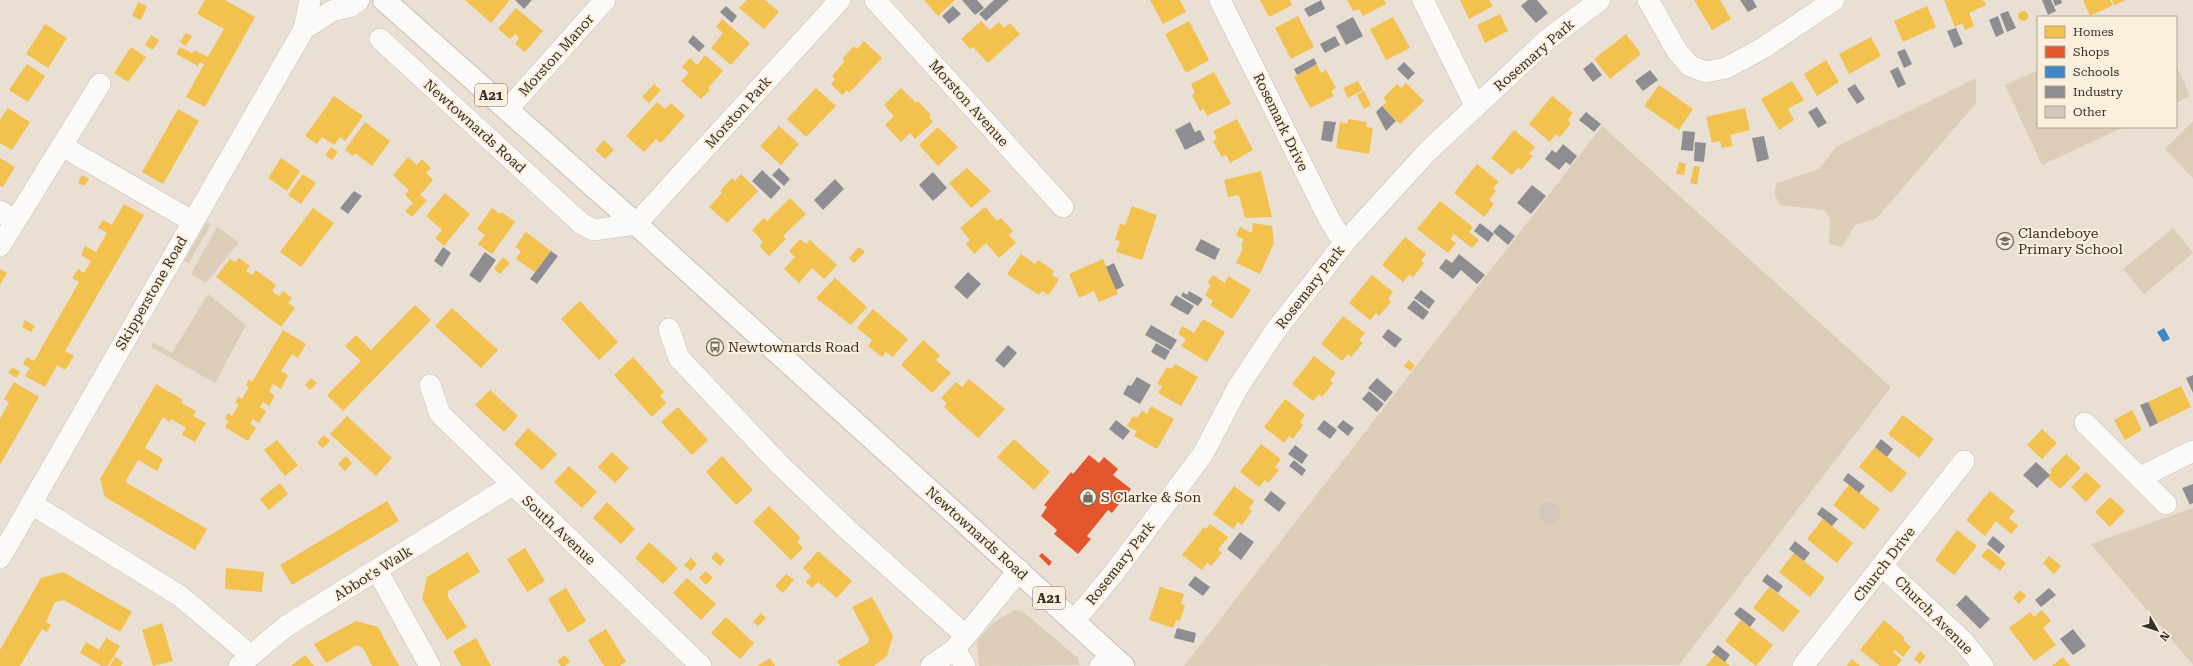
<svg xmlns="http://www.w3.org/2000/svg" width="2193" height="666" font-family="'Roboto Serif',serif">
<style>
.green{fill:#dccdb8}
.homes{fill:#f2c14e}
.shops{fill:#e4572e}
.schools{fill:#3f88c5}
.industry{fill:#8d8d92}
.building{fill:#d2c7b9}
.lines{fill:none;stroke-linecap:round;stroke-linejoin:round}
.minor-casing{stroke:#c6beb5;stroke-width:22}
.major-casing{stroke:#c6beb5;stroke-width:24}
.minor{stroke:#fcfaf8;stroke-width:21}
.major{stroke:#fcfaf8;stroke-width:22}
.labels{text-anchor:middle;stroke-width:4;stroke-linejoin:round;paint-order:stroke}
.shield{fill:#fdefdd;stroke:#72695e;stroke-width:1}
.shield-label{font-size:13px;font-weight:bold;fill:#363027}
.street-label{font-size:14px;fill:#363027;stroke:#fdefdd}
.poi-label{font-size:14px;fill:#363027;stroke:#fdefdd;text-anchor:start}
</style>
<rect width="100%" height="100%" fill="#e9e0d3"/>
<g class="green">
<polygon points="2176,65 2190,96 2176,103"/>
<polygon points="2038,70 2038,127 2124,127 2042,165 2005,85"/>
<polygon points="1976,78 1976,103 1877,218 1855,225 1842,247 1829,244 1830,219 1824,210 1780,205 1774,193 1777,183 1819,169 1836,147"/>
<polygon points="2193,121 2193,178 2165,149"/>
<polygon points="1602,126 1891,387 1679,665 1184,666"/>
<polygon points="207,222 211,224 189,263 184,261"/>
<polygon points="217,227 239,242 206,283 191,274"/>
<polygon points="2173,228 2193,253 2144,294 2123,269"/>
<polygon points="208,294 246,325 215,383 151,347 153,342 172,353"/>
<polygon points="2193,508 2193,665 2091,544"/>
<polygon points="1014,610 1022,611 1078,658 1079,665 979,666 977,640 993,623"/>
</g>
<g class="homes">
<polygon points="205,0 225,0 255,17 205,107 186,97 204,64 200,62 198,66 176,54 180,47 192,53 194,50 208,57 224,29 197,14"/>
<polygon points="465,0 510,0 491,23"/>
<polygon points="747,0 765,0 779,12 764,29 739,8"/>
<polygon points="924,0 955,0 938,16"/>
<polygon points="1150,0 1180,0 1186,12 1163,24"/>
<polygon points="1260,0 1290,0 1292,5 1269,17"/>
<polygon points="1347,0 1384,0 1386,4 1363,16 1359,9 1353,11"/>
<polygon points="1460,0 1489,0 1493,6 1469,19"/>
<polygon points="1694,0 1720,0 1731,19 1712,30"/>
<polygon points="1944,0 1983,0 1986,5 1969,13 1974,26 1965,30 1962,23 1955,27"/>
<polygon points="2083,0 2110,0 2113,5 2090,16"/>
<polygon points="2112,0 2126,0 2114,5"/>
<polygon points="138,2 147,6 141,20 132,16"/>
<polygon points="1927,6 1936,27 1903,42 1894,21"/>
<polygon points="516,8 543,31 525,52 515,44 519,38 515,34 510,39 498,29"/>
<circle cx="2023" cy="16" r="5"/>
<polygon points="1500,14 1508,31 1485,43 1477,25"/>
<polygon points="1298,16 1314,47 1291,59 1275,28"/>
<polygon points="1393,17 1410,48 1386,60 1370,29"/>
<polygon points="722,19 750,43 731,65 711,48 723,33 716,27"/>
<polygon points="981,21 990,30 999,22 1004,28 1010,23 1020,34 988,63 973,47 970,49 961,39"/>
<polygon points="1189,21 1209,60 1186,73 1165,34"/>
<polygon points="45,24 67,38 48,68 26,54"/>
<polygon points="186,33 192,36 186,46 180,42"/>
<polygon points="1626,34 1641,54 1610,79 1594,59"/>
<polygon points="151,35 159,40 153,50 145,45"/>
<polygon points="1871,37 1881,56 1849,74 1839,54"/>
<polygon points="864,41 882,58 849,93 847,90 842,95 831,84 835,79 832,76 845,61 842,59 854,46 857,49"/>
<polygon points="131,47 146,57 128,82 114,73"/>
<polygon points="705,55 723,71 708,88 710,90 701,99 681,81 689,73 682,67 690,58 697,65"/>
<polygon points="1826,60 1839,82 1817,96 1804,74"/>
<polygon points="27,64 45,76 28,102 9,90"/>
<polygon points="1317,64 1321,73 1326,70 1336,88 1331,91 1334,96 1310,108 1294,77"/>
<polygon points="1214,72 1231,104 1207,116 1204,109 1200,111 1192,95 1195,93 1191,84"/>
<polygon points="1358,81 1363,90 1348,98 1343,88"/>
<polygon points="1792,81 1804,100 1788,109 1794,120 1779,130 1761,99"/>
<polygon points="1406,83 1424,101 1400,124 1382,106 1387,102 1383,98 1397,84 1401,88"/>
<polygon points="654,84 661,90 649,103 642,97"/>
<polygon points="1659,85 1693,109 1679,130 1644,106"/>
<polygon points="816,88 836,106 806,137 787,119"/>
<polygon points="901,88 916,103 918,101 931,115 929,117 933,122 915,139 910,133 901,142 885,125 894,116 884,105"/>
<polygon points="1364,91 1371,105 1364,109 1357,95"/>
<polygon points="334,96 363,116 345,141 340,137 334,145 322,137 317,144 305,136"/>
<polygon points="1552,96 1573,113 1568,120 1571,123 1565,131 1560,137 1556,134 1550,142 1529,124"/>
<polygon points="657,102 665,109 671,103 685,116 661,143 656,139 644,152 626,136"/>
<polygon points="8,108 30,122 12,150 0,143 0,120"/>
<polygon points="1745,108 1750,130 1730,135 1733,146 1722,148 1720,141 1712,143 1706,117"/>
<polygon points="178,109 199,121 163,184 142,172"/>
<polygon points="1237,119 1253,150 1230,163 1226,155 1222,157 1217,149 1213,141 1217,139 1213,131"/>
<polygon points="1348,119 1367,122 1366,127 1373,128 1369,154 1336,148 1340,122 1347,124"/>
<polygon points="365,122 390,141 372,166 355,153 353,156 345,150"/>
<polygon points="779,126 799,144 781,165 760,146"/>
<polygon points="938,127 958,147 938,166 919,145"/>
<polygon points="1514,130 1535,147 1529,154 1533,156 1521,170 1518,168 1512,175 1491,158"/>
<polygon points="604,140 614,150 605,159 595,150"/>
<polygon points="331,147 338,152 332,160 325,155"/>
<polygon points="408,157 417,165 422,159 431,168 426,173 433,180 420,195 427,200 412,217 405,211 413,203 405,195 409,190 393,175"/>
<polygon points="0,158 15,167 3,187 0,186"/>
<polygon points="281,158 300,171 287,191 268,178"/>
<polygon points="1679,162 1686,164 1684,175 1676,174"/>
<polygon points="1477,164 1499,182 1493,188 1496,191 1489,200 1494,204 1484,217 1454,193"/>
<polygon points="1694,166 1700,167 1697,185 1690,183"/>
<polygon points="967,168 991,191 971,208 949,183"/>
<polygon points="1261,171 1272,217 1245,218 1239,195 1228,197 1224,180"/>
<polygon points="303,174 316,183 301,204 288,195"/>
<polygon points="741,174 758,191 727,223 709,207 722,193 720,191 732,178 735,181"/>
<polygon points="82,175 89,179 84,186 78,183"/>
<polygon points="445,193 470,214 444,246 435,238 442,230 426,216"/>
<polygon points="790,198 806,214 783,236 786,239 769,256 759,246 763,242 752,230 764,218 767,221"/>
<polygon points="1440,201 1473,227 1469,232 1479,240 1472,248 1454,234 1450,239 1456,243 1448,253 1417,229"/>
<polygon points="124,204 144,215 65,351 74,356 65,370 57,365 45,387 25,376 30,368 23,364 27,357 34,361 79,282 72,278 78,269 84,273 91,261 81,255 85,246 96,252 107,233 98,228 103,220 112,225"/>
<polygon points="1132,206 1157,215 1142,260 1116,252 1120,241 1115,240 1120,224 1125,225"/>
<polygon points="985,207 997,221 1001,218 1013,231 1009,235 1016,243 999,258 986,243 974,254 966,244 970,240 960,228"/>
<polygon points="313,208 334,223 301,267 280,252"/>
<polygon points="492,208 500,214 502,212 515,222 492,254 478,244 485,235 477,229"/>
<polygon points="1253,223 1272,226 1274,243 1260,274 1236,263 1243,248 1241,246 1244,239 1236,236 1240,227 1252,233"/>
<polygon points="526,232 551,251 535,272 516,259 521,251 515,247"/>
<polygon points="1405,237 1426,254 1421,261 1424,263 1418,271 1413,277 1409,275 1403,282 1382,265"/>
<polygon points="800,239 806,244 810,240 837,265 824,279 812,268 799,283 784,269 795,257 789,251"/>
<polygon points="859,247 865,252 854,263 849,258"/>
<polygon points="1021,254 1035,264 1038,260 1054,271 1052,275 1059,279 1049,295 1042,291 1039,295 1007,274"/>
<polygon points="503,257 510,263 500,274 494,269"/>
<polygon points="239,258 250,266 246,271 252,275 256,270 276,285 272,291 279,296 283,291 292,298 288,303 295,308 281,327 216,277 230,259 235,262"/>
<polygon points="1103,259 1118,294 1099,302 1094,291 1079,298 1069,274"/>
<polygon points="0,269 7,273 0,285"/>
<polygon points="1213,275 1225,283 1228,276 1251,290 1232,319 1210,305 1213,301 1205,295 1211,285 1207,283"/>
<polygon points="1372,275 1393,292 1388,299 1391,302 1379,316 1376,313 1370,320 1349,303"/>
<polygon points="835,278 867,307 851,325 816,298"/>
<polygon points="580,301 618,342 599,360 561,319"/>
<polygon points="415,305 431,320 343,411 327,395 361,361 345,346 356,335 371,350"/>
<polygon points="452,308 498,350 481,368 435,326"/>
<polygon points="873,309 908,339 893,357 886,352 882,357 868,346 872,340 857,328"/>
<polygon points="1343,316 1365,333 1359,340 1363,343 1351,357 1348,354 1342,361 1321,344"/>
<polygon points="1203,319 1225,332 1207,362 1181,346 1186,339 1178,334 1182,326 1194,333"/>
<polygon points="25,320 35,326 31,332 22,327"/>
<polygon points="283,330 306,344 298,358 292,354 281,371 288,375 281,389 273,384 269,392 275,396 269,406 263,402 260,407 266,411 259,423 253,419 250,424 256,428 248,441 225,427 229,421 225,419 228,413 232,416 239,404 235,403 238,397 242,399 249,387 246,385 249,379 252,382"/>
<polygon points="923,340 940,355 936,360 951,373 932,393 901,365"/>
<polygon points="1314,356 1336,373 1330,380 1333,383 1322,397 1319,394 1313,401 1292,384"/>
<polygon points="633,357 664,392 660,396 666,403 652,417 614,375"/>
<polygon points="1409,360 1415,366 1410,371 1404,366"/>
<polygon points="1175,364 1198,377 1181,406 1158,393 1162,386 1157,384 1167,367 1171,369"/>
<polygon points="12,367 20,372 17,378 8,373"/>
<polygon points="311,378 317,383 310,390 305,385"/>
<polygon points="969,379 1005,409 978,438 944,407 947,403 941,398 956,382 962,387"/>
<polygon points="14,382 39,397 0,465 0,419 9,402 4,399"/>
<polygon points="156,384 183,400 181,403 196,411 193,416 206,423 195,442 182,435 186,428 171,419 170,422 163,417 145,448 163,459 157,471 138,460 126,480 127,483 207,529 195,550 105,497 100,479"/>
<polygon points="2181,386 2191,407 2158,423 2148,402"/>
<polygon points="490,390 518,416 504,432 475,405"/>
<polygon points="1285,399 1305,415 1300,422 1303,425 1293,439 1289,436 1284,443 1264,427"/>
<polygon points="1151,406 1174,419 1157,449 1134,436 1137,431 1127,426 1133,416 1137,418 1142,411 1147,414"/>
<polygon points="678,407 708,440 692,455 661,422"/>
<polygon points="2132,410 2142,430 2125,440 2114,420"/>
<polygon points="1903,415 1934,439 1919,458 1888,434"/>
<polygon points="347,416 392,458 376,476 330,434"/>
<polygon points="528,428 557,454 542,470 514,444"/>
<polygon points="2042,429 2057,443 2042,459 2027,445"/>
<polygon points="324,435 330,441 323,448 317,443"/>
<polygon points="1014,439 1050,472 1034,490 997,457"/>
<polygon points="277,440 298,465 285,476 264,450"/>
<polygon points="1261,444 1281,459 1275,467 1279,470 1268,483 1265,480 1259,487 1240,472"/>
<polygon points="1875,447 1907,473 1891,493 1859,467"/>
<polygon points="612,452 629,468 615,483 598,467"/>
<polygon points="2066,454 2081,468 2060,489 2047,477 2052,472 2050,470"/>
<polygon points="346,456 352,463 345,471 338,464"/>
<polygon points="722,456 753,490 736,505 706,472"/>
<polygon points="569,466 597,492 582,508 554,482"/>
<polygon points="2086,472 2101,486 2086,502 2071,487"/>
<polygon points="280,483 288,494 269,510 260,499"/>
<polygon points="1849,485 1880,509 1864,530 1833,505"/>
<polygon points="1234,486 1254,501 1249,509 1252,511 1242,525 1238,522 1233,529 1213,514"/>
<polygon points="1990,491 2015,511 2009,518 2018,526 2011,534 1996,521 1985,536 1966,520"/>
<polygon points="2110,497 2125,511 2110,527 2095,512"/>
<polygon points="387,501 399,521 292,585 280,565"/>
<polygon points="607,502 635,529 621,544 593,518"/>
<polygon points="769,506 801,538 797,542 803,548 791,560 753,522"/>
<polygon points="1823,519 1853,543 1837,563 1807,539"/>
<polygon points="1210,524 1228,537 1218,550 1222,553 1211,566 1207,563 1202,570 1182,555 1204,527 1206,529"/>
<polygon points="1957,530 1977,546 1954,575 1935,560"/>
<polygon points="649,542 678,568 663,584 635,558"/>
<polygon points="525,548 545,581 527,592 507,559"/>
<polygon points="1988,548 2006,563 2000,571 1981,556"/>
<polygon points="818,551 852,581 837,598 818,582 812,588 806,582 811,576 803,568"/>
<polygon points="468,552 480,572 448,591 448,597 467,627 447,640 422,599 427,577"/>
<polygon points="716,552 725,560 720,566 711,558"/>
<polygon points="1794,553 1825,578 1810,597 1779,572"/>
<polygon points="2049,556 2061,566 2054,574 2043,563"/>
<polygon points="691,558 697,564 691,571 684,565"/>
<polygon points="226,568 264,572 262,592 225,589"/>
<polygon points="706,571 713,578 706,585 699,578"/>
<polygon points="63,572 132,612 120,632 64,600 55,602 46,622 51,625 47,632 42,629 20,666 0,666 0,650 41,578"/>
<polygon points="786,574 794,580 783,593 775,586"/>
<polygon points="687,578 716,604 701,620 673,593"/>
<polygon points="1160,587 1184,594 1181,604 1185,605 1180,621 1176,620 1173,628 1149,620"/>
<polygon points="1769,587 1800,611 1783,632 1753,608"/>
<polygon points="566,588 586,621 568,633 548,599"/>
<polygon points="2020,590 2026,596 2019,604 2013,598"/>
<polygon points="872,597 893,636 887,656 874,666 840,666 837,661 868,643 869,639 852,607"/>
<polygon points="2042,610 2051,621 2043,628 2056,645 2034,661 2009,628 2030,612 2034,617"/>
<polygon points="761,613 766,618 758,626 753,622"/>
<polygon points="726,617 754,643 740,659 711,633"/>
<polygon points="1741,620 1773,645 1756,666 1725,641"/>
<polygon points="1884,620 1905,638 1903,640 1911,647 1903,657 1895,650 1893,652 1902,660 1897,666 1880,666 1860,650"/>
<polygon points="356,621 378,627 399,666 372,666 363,648 357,645 326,663 314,644"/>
<polygon points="162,623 173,661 153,666 142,630"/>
<polygon points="606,629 626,662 620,666 604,666 588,640"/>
<polygon points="106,638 120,646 108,666 102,666 80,653 86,642 99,650"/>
<polygon points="476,638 491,666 461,666 453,651"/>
<polygon points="1920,651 1926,656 1920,664 1914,659"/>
<polygon points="1716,654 1725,662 1730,666 1706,666"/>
<polygon points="305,655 314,666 291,666"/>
<polygon points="565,655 570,662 565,666 561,666 557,661"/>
<polygon points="115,657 123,662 121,666 110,666"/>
<polygon points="2063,657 2070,666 2052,666"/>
<polygon points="770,658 775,666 757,666"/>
<polygon points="1852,659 1860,666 1847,666"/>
</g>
<g class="shops">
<polygon points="1089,455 1099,463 1104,457 1118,469 1113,475 1131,489 1112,513 1108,510 1087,536 1091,539 1078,554 1054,534 1057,530 1041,516 1047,507 1044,505 1071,472 1073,474"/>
<polygon points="1042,553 1052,562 1049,566 1039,556"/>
</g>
<polygon class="schools" points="2164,328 2170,339 2163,342 2157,332"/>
<g class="industry">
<polygon points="515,0 532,0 524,9"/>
<polygon points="962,0 977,0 984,8 975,15"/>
<polygon points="994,0 1009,0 986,21 979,14"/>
<polygon points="1321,0 1325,9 1309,17 1304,9"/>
<polygon points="1528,0 1537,0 1548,13 1536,23 1521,6"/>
<polygon points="1740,0 1753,0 1757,7 1748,12"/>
<polygon points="2042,0 2051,0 2056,11 2048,15"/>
<polygon points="2053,0 2061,0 2062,3 2055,6"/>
<polygon points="726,6 737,16 732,23 720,12"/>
<polygon points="953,6 961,14 949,24 942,16"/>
<polygon points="2008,11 2016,28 2007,32 2000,14"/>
<polygon points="1998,16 2004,33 1996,37 1989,20"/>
<polygon points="1353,17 1363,36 1346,45 1336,26"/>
<polygon points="1956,28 1963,44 1954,48 1947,31"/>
<polygon points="693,35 705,46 699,52 688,42"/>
<polygon points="1335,36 1340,45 1325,53 1320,44"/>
<polygon points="1905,49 1912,64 1904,68 1897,52"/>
<polygon points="1314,58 1317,64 1297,75 1294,69"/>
<polygon points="1404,62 1415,73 1408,80 1397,69"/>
<polygon points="1592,62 1602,75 1593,82 1583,69"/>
<polygon points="1898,67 1906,84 1898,88 1890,71"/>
<polygon points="1650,70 1658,80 1643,91 1635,81"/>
<polygon points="1855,84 1865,99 1857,104 1847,89"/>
<polygon points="1382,106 1396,121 1386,131 1376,112"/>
<polygon points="1817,107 1827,123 1818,128 1808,112"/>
<polygon points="1586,112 1601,124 1594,132 1579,120"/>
<polygon points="1324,121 1336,122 1332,142 1321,140"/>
<polygon points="1190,122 1195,132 1200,130 1205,140 1185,150 1175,130"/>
<polygon points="1683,131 1695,132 1693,151 1681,150"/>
<polygon points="1764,136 1769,159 1757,162 1752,138"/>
<polygon points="1695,142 1706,143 1704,162 1694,161"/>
<polygon points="1563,144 1577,156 1570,165 1566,162 1559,170 1545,159 1552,150 1556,153"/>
<polygon points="779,168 790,179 784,186 772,175"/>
<polygon points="762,170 781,188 771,199 752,181"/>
<polygon points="933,172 947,188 933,201 919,185"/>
<polygon points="835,179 844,189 823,210 814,200"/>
<polygon points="1532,185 1546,196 1531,214 1517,203"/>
<polygon points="354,191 362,196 348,214 340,208"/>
<polygon points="1480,223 1494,234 1488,242 1474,231"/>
<polygon points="1500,224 1515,236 1508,245 1493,232"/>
<polygon points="1201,239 1220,249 1215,260 1195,250"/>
<polygon points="443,247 451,253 442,267 434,261"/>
<polygon points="551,251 558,256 537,284 530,279"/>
<polygon points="485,252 496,260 480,283 469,275"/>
<polygon points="1459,254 1485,275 1477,284 1461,270 1453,279 1439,268 1446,259 1452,263"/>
<polygon points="1114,263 1124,286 1116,290 1106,267"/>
<polygon points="968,272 981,284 967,299 954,287"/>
<polygon points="1421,290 1435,301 1429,309 1414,298"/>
<polygon points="1189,291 1203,299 1198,306 1181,296 1183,292 1187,295"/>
<polygon points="1176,295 1194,306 1188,315 1170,305"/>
<polygon points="1414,300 1429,312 1423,320 1407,308"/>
<polygon points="1151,325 1177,340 1171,350 1145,335"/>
<polygon points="1388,329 1402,339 1395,348 1382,337"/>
<polygon points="1156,343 1170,351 1165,360 1151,352"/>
<polygon points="1008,345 1017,353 1004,368 995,360"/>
<polygon points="2193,375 2193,393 2186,378"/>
<polygon points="1137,377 1151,385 1140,404 1123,394 1128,385 1131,386"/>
<polygon points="1377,378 1393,392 1385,402 1368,388"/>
<polygon points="1369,391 1384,404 1377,412 1362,399"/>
<polygon points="2148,402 2158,423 2150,427 2140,405"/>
<polygon points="1116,420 1130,431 1123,440 1109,429"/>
<polygon points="1324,420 1337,430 1330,439 1317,429"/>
<polygon points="1343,420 1354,428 1348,436 1337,427"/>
<polygon points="1881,439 1893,449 1887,457 1875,447"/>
<polygon points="1295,445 1308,455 1302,464 1288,454"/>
<polygon points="1294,460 1306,470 1302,476 1289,466"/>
<polygon points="2036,462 2050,475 2037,488 2023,475"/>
<polygon points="1848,473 1865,486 1859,493 1843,480"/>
<polygon points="2193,484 2193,503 2190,505 2182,488"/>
<polygon points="1271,491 1286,503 1279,512 1264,500"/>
<polygon points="1822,507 1838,519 1832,526 1817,514"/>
<polygon points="1240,532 1254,542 1241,560 1227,549"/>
<polygon points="1993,536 2005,546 1999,554 1987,544"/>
<polygon points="1795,541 1810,553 1804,561 1789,549"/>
<polygon points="1767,574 1783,586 1778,593 1762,581"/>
<polygon points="1195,576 1210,587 1203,596 1188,585"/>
<polygon points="2049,588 2056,595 2041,607 2035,600"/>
<polygon points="1966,595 1990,619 1980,629 1956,605"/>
<polygon points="1740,607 1756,619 1750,627 1734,614"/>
<polygon points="1177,628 1196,633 1194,643 1174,638"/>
<polygon points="2073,629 2086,646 2073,655 2060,639"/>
<polygon points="1718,645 1730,655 1725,662 1712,652"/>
</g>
<circle class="building" cx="1550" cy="513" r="11"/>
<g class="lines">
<g class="minor-casing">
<g id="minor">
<polyline points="875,0 1063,207"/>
<polyline points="1220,0 1328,217 1337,232 1346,241"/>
<polyline points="1423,0 1476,107"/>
<polyline points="1648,0 1677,51 1690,66 1706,72 1726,68 1763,48 1834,0"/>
<polyline points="304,29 332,11 351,6 359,0"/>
<polyline points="380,39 582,224 594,230 636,224 840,0"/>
<polyline points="508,109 605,0"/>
<polyline points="62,146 192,221"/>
<polyline points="0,211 15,221"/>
<polyline points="0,246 100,84"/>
<polyline points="669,329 679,358 779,464 847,529 965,635"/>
<polyline points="430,385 440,414 701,666"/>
<polyline points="2085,423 2166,504"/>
<polyline points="2141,477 2193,451"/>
<polyline points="32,504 180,596 250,655"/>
<polyline points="0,558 304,29 310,0"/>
<polyline points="1882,566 1963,641 1983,666"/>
<polyline points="377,570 430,666"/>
<polyline points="1074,621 1113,574 1203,454 1237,389 1275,331 1346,241 1428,151 1548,39 1600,0"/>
<polyline points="955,649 965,666"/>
<polyline points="239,666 285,627 512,485"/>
<polyline points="931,666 955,649 1019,570"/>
<polyline points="1100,666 1113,657"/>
<polyline points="1803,666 1964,461"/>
</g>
</g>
<g class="major-casing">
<polyline id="major" points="384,0 636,224 1123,666"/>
</g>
<use href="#minor" class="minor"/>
<use href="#major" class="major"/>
</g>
<defs>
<g id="school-ring" transform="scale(0.9)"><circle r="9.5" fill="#fdefdd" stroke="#756e63" stroke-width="1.5"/><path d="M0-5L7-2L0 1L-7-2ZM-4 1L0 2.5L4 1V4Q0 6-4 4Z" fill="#756e63"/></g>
<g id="bus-ring" transform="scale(0.9)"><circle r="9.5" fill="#fdefdd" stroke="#756e63" stroke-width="1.5"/><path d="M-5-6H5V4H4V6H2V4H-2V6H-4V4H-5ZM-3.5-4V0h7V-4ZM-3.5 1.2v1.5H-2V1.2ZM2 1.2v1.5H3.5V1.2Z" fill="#756e63"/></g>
<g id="shop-ring" transform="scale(0.9)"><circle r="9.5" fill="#fdefdd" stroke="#756e63" stroke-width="1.5"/><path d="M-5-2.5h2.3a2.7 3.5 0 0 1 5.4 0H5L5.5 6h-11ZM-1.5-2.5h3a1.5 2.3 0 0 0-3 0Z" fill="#756e63"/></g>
</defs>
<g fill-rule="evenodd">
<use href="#school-ring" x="2005" y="241"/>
<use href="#bus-ring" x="715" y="347"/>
<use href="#shop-ring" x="1088" y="497"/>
</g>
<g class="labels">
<g class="shield">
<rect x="475" y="84" width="32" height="22" rx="3"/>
<rect x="1033" y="587" width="32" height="22" rx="3"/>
</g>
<g class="shield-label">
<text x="491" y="100">A21</text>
<text x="1049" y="603">A21</text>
</g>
<g class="street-label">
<text transform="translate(556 55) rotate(-48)" y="5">Morston Manor</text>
<text transform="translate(1534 55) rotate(-41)" y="5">Rosemary Park</text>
<text transform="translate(969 103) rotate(48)" y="5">Morston Avenue</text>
<text transform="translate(738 112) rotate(-48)" y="5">Morston Park</text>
<text transform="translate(1281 122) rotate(64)" y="5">Rosemark Drive</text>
<text transform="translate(475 126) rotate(42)" y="5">Newtownards Road</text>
<text transform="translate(1310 287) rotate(-52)" y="5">Rosemary Park</text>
<text transform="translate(151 293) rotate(-60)" y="5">Skipperstone Road</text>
<text transform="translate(559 530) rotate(43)" y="5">South Avenue</text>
<text transform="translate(977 533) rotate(42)" y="5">Newtownards Road</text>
<text transform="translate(1120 563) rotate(-52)" y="5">Rosemary Park</text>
<text transform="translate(1884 564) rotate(-52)" y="5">Church Drive</text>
<text transform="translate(373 573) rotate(-32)" y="5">Abbot's Walk</text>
<text transform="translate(1934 615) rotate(45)" y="5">Church Avenue</text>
</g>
<g class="poi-label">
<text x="2018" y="238">Clandeboye<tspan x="2018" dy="16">Primary School</tspan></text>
<text x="728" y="352">Newtownards Road</text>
<text x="1101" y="502">S Clarke &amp; Son</text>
</g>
</g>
<rect x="2037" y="16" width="140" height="112" fill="#fdefdd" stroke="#ada394"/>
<rect x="2045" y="26" width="20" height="12" fill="#f2c14e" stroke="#ada394"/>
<text x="2073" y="36" font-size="12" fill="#363027">Homes</text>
<rect x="2045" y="46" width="20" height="12" fill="#e4572e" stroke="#ada394"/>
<text x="2073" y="56" font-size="12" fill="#363027">Shops</text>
<rect x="2045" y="66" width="20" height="12" fill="#3f88c5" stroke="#ada394"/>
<text x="2073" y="76" font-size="12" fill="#363027">Schools</text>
<rect x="2045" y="86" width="20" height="12" fill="#8d8d92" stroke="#ada394"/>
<text x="2073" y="96" font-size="12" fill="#363027">Industry</text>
<rect x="2045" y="106" width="20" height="12" fill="#d2c7b9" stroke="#ada394"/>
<text x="2073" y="116" font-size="12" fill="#363027">Other</text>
<g transform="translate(2157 630) rotate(129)" stroke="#fdefdd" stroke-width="3" paint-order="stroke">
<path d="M0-3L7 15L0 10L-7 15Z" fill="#363027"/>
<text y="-6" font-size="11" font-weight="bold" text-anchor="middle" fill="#363027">N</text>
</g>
</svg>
